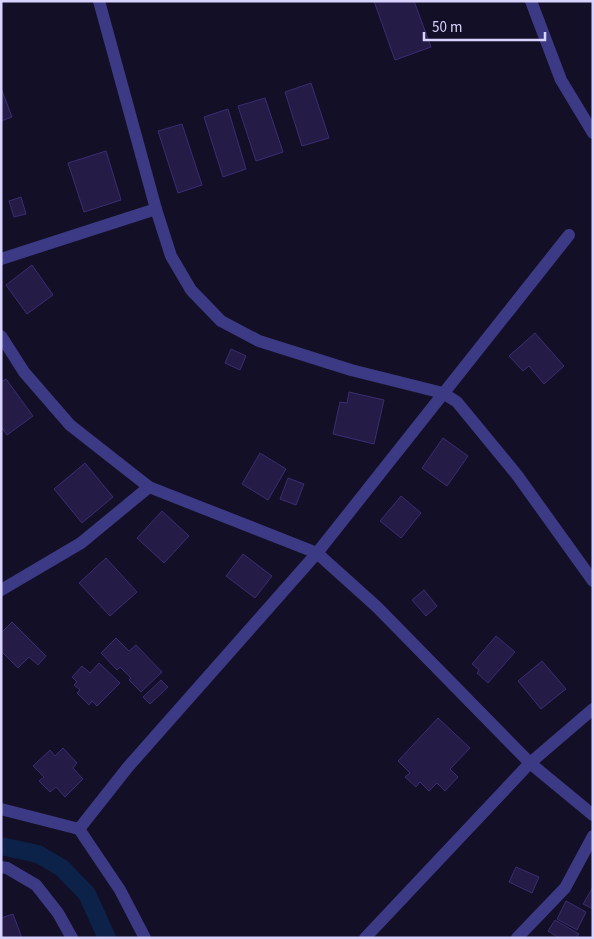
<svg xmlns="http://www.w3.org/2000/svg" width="594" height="939" font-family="'Source Sans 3',sans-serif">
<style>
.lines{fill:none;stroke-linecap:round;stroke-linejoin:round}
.canal{stroke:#0c2248;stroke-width:18}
.building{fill:#241b47;stroke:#3b2d73}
.minor{stroke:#3d3a85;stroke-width:12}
.tertiary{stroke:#3d3a85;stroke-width:12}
</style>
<rect width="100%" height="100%" fill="#130f26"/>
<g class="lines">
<polyline class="canal" points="1,846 38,854 62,868 87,894 107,938"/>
</g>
<g class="building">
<polygon points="374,1 414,1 431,47 395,60"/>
<polygon points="311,83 329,138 302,146 285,92"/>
<polygon points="1,88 12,117 1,121"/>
<polygon points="265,98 283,152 256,161 238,106"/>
<polygon points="228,109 246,169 223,177 204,117"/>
<polygon points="182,124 202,185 178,193 158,131"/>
<polygon points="106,151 121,200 84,212 68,163"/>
<polygon points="21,197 26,214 14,217 9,201"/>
<polygon points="32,265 53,295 27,314 6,285"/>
<polygon points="535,333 564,366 544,384 529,366 523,371 509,356"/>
<polygon points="231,349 246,356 240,370 225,363"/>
<polygon points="6,379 33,416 7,435 1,427 1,382"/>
<polygon points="349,392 384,400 374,444 333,434 340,402 347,403"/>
<polygon points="443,438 468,456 447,486 422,468"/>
<polygon points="260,453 286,469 268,500 242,484"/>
<polygon points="85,463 113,497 82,523 54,489"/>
<polygon points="288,478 304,484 296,505 280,499"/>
<polygon points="401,496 421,513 401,538 380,521"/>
<polygon points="162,511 189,536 164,563 137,538"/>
<polygon points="243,554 272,576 255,598 226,576"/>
<polygon points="106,558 137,592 110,616 79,583"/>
<polygon points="424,590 437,606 426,616 412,600"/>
<polygon points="12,622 46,656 38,665 29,657 18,668 1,651 1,633"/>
<polygon points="496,636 515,652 488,683 477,673 479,670 472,664"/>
<polygon points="116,638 129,651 136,645 162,672 141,692 129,680 131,678 120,667 117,670 101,653"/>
<polygon points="542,661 566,689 541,709 518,681"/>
<polygon points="99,663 120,683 97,706 92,701 89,705 77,693 80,690 74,685 77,682 72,677 82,666 90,673"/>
<polygon points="161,680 168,687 150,704 143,697"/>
<polygon points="438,718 470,748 450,769 458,777 445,791 437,783 429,791 420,782 416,787 405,777 410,773 398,761"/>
<polygon points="63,748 77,763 73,768 83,779 65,797 56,787 50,792 39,781 44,777 33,766 50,750 55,756"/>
<polygon points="516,867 539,877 532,893 509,882"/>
<polygon points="593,887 593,909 583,904"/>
<polygon points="566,901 586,912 577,930 557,919"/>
<polygon points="13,914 22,938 1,938 1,918"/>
<polygon points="555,920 579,934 576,938 559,938 548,931"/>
</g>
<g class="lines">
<g class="minor">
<polyline points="99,1 156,209 171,256 191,290 221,321 259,341 351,370 443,393 457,402 517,475 593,581"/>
<polyline points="531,1 561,80 593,133"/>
<polyline points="1,259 156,209"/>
<polyline points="1,336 24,372 70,425 149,487 317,553 377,607 530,763 593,815"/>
<polyline points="1,590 81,543 149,487"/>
<polyline points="1,809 79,829 128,767 317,553 569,235"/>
<polyline points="79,829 120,890 145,938"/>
<polyline points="365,938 530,763 593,709"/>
<polyline points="517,938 565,888 593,836"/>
</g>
<polyline class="tertiary" points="1,867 7,868 36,885 58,913 72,938"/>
</g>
<rect width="594" height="939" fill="none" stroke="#d9d4ff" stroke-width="5"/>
<path d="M424 32v8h121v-8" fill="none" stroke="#d9d4ff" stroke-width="2.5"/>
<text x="432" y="32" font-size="15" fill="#d9d4ff" stroke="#130f26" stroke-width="4" paint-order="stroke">50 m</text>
</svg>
